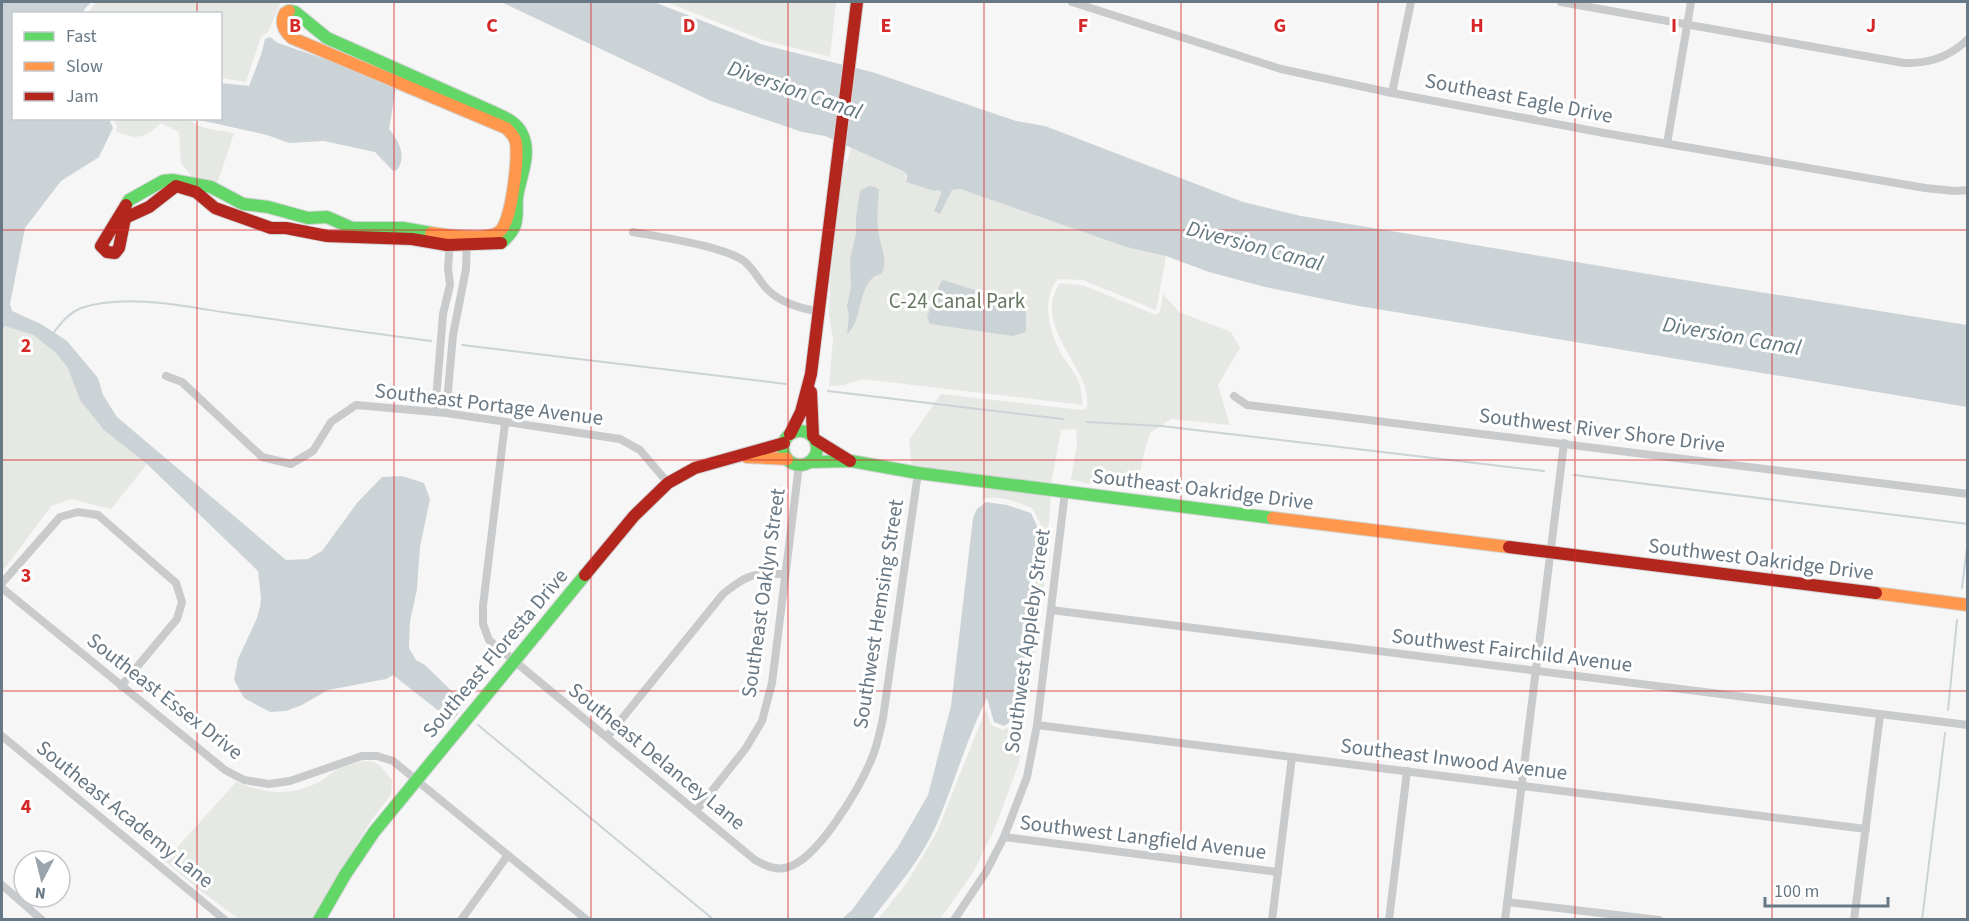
<svg xmlns="http://www.w3.org/2000/svg" width="1969" height="921" font-family="'Source Sans 3',sans-serif">
<style>
.green{fill:#e5e8e3}
.water{fill:#ccd3d6}
.lines{fill:none;stroke-linecap:round;stroke-linejoin:round}
.stream{stroke:#ccd3d6;stroke-width:2}
.fast-casing{stroke:#d2d3d4;stroke-width:14}
.slow-casing{stroke:#d2d3d4;stroke-width:14}
.jam-casing{stroke:#d2d3d4;stroke-width:14}
.street{stroke:#c9cacb;stroke-width:8}
.fast{stroke:#63d668;stroke-width:12}
.slow{stroke:#ff974d;stroke-width:12}
.jam{stroke:#b3261e;stroke-width:12}
.grid{fill:none;stroke:#d62828;stroke-width:1.5;stroke-opacity:0.55}
.labels{text-anchor:middle;stroke-width:6;stroke-linejoin:round;paint-order:stroke}
.street-label{font-size:21px;fill:#687884;stroke:#fff}
.park-label{font-size:21px;fill:#667762;stroke:#fff}
.water-label{font-size:22px;font-style:italic;fill:#637880;stroke:#fff}
.grid-label{font-size:20px;text-anchor:middle;font-weight:bold;fill:#d62828;stroke:#fff;stroke-width:6;stroke-linejoin:round;paint-order:stroke}
</style>
<rect width="100%" height="100%" fill="#f6f6f6"/>
<g class="green">
<polygon points="96,2 281,2 268,32 261,37 246,82 221,78 220,14 88,13"/>
<polygon points="666,2 836,2 830,57 763,40"/>
<path d="M114,119H190C197,130 221,130 234,133L219,178L216,184L194,179L181,163L179,132L161,123C143,138 138,141 116,131L117,127Z"/>
<path d="M851,148L905,172L906,182L934,191L940,190L941,194L934,211L940,214L952,190L960,189L1126,247L1166,256L1156,310L1083,280L1058,279C1041,299 1049,328 1059,350C1064,360 1072,368 1077,378C1081,387 1082,396 1083,405L862,379L844,385L829,386L833,339L829,314L830,283L843,162H847Z"/>
<path d="M1060,283L1082,285L1156,315L1160,312L1163,294L1179,312L1231,332L1240,348L1218,385L1230,425L1171,419L1150,433L1142,460L1140,477L1129,486L1096,485L1071,480L1077,443L1076,429L1061,430L1051,485L921,469L912,466L909,440L941,394L1082,410L1086,409C1097,373 1029,327 1060,283Z"/>
<polygon points="2,313 60,346 147,464 111,509 71,499 51,506 2,572"/>
<path d="M984,487L1051,495L1044,586L1019,763L994,830L974,871L940,919L877,920L906,884L937,832L986,709L991,725L1003,730L1021,720L1023,717L1041,525L1032,508C1018,503 996,493 981,500Z"/>
<path d="M363,761C382,760 380,768 392,780L391,795L372,819L312,919H239L197,888L165,861L236,782C268,794 289,797 321,781C326,778 331,773 336,770C344,766 354,764 363,761Z"/>
</g>
<g class="water">
<polygon points="2,2 91,2 84,10 84,13 14,14 14,118 109,119 113,128 99,157 61,181 25,228 10,304 12,311 41,324 67,341 98,378 103,395 117,417 286,560 308,559 322,551 357,503 382,477 402,476 424,483 430,499 420,547 417,589 410,621 409,648 416,660 425,665 465,704 453,720 449,719 393,675 386,679 328,690 302,705 286,711 270,712 244,698 234,680 238,659 257,618 260,607 261,598 258,571 147,464 104,430 80,400 68,368 57,354 34,335 5,326 2,329"/>
<polygon points="501,2 654,2 764,45 872,72 1016,121 1045,126 1243,202 1301,216 1666,277 1967,325 1967,407 1353,305 1265,287 1209,272 1166,256 1126,247 960,189 952,190 940,214 934,211 941,194 940,190 934,191 906,182 907,176 905,172 825,136 802,132 711,101"/>
<path d="M270,37L278,43L391,82L396,88L389,129C399,141 407,156 397,170L393,171L375,152L324,141L289,143L267,135L195,119L220,118L221,83L249,86L261,55L265,39Z"/>
<path d="M869,186L875,187L879,190C878,204 876,221 879,235C881,248 888,260 882,273C880,275 876,275 874,277C858,288 862,323 847,334L849,315L847,306L851,287L850,259L856,234V217L860,191Z"/>
<polygon points="943,280 1016,303 1026,311 1026,332 1013,336 930,324 927,317 941,282"/>
<path d="M986,502L1007,505L1031,513L1037,526L1019,716L1004,726L994,722L987,698C966,740 954,785 935,828C920,861 894,891 872,919H842L852,910L898,847L928,795L951,706L973,518L977,509Z"/>
</g>
<g class="lines">
<g class="stream">
<path d="M54,332C62,322 69,313 81,308C123,294 179,305 222,312C292,322 361,332 431,341"/>
<polyline points="462,345 786,384"/>
<polyline points="828,391 1063,419"/>
<polyline points="1087,422 1161,426 1544,471"/>
<polyline points="1574,475 1968,524"/>
<polyline points="1962,588 1968,539"/>
<polyline points="1948,710 1957,620"/>
<polyline points="478,725 714,920"/>
<polyline points="1922,920 1945,733"/>
</g>
<g class="fast-casing">
<g id="fast">
<path d="M289,11L295,12L327,38L493,112C504,117 517,122 522,134C532,154 520,177 517,197C516,207 518,216 515,225C512,233 507,238 501,243"/>
<polyline points="126,205 129,200 163,181 172,180 211,187 243,204 268,207 308,218 327,217 352,228 403,228 431,233"/>
<circle cx="800" cy="448" r="17"/>
<polyline points="810,462 851,461 918,473 1273,518"/>
<polyline points="319,920 345,875 374,832 585,575"/>
</g>
</g>
<g class="slow-casing">
<g id="slow">
<path d="M289,11L285,13C280,23 284,31 292,38L506,128C510,132 515,136 516,143C518,159 512,223 499,232C485,242 446,235 431,233"/>
<polyline points="747,457 787,459"/>
<polyline points="1273,518 1509,547"/>
<polyline points="1876,593 1968,605"/>
</g>
</g>
<g class="jam-casing">
<g id="jam">
<polyline points="126,205 101,246 107,252 115,253 119,248 125,218 149,207 176,186 196,192 215,208 271,228 286,228 327,236 412,239 447,245 501,243"/>
<polyline points="811,392 813,436"/>
<polyline points="790,434 801,412 811,374 857,2"/>
<polyline points="816,440 850,461"/>
<polyline points="1509,547 1876,593"/>
<polyline points="585,575 634,516 668,483 695,468 784,443"/>
</g>
</g>
<g class="street">
<polyline points="1072,2 1281,69 1392,93 1604,133 1925,188 1955,191 1968,190"/>
<path d="M1561,2L1904,63C1929,64 1950,57 1968,39"/>
<polyline points="1392,93 1411,2"/>
<polyline points="1667,144 1691,2"/>
<path d="M633,232C660,237 723,246 744,261C754,269 759,281 768,290C780,302 801,309 818,311"/>
<polyline points="166,376 182,382 262,457 291,464 313,451 331,422 356,405 446,413 620,439 640,450 668,483"/>
<polyline points="1234,396 1247,405 1968,494"/>
<polyline points="435,412 443,314 450,285 448,268 450,242"/>
<polyline points="446,413 453,335 466,269 467,241"/>
<path d="M505,423L483,606V624L489,640L755,860C764,865 774,870 785,868C817,862 860,787 872,758C877,746 880,732 883,718L918,473"/>
<polyline points="2,583 60,517 78,512 98,515 176,583 182,602 177,619 121,686"/>
<polyline points="2,588 225,770 244,780 269,784 290,781 362,756 377,756 393,761 587,920"/>
<polyline points="1051,610 1968,725"/>
<polyline points="1037,725 1866,829"/>
<polyline points="2,736 225,920"/>
<path d="M607,737L723,594C749,573 752,574 784,574"/>
<polyline points="696,811 746,748 762,721 772,683 799,465"/>
<polyline points="1004,837 1278,872"/>
<polyline points="2,885 42,920"/>
<polyline points="1507,902 1659,920"/>
<polyline points="461,920 508,855"/>
<polyline points="954,920 986,872 1004,837 1027,777 1037,725 1065,492"/>
<polyline points="1272,920 1292,757"/>
<polyline points="1389,920 1407,771"/>
<polyline points="1505,920 1564,443"/>
<polyline points="1854,920 1880,715"/>
</g>
<use href="#fast" class="fast"/>
<use href="#slow" class="slow"/>
<use href="#jam" class="jam"/>
</g>
<path class="grid" d="M197,2V14M394,2V920M591,2V920M788,2V920M984,2V920M1181,2V920M1378,2V920M1575,2V920M1772,2V920M197,118V920M2,230H1968M2,460H1968M2,691H1968"/>
<g class="labels">
<g class="street-label">
<text transform="translate(1519 98) rotate(11)" y="7">Southeast Eagle Drive</text>
<text transform="translate(489 404) rotate(7)" y="7">Southeast Portage Avenue</text>
<text transform="translate(1602 430) rotate(7)" y="7">Southwest River Shore Drive</text>
<text transform="translate(1203 489) rotate(7)" y="7">Southeast Oakridge Drive</text>
<text transform="translate(1761 559) rotate(7)" y="7">Southwest Oakridge Drive</text>
<text transform="translate(763 593) rotate(-82)" y="7">Southeast Oaklyn Street</text>
<text transform="translate(878 614) rotate(-81)" y="7">Southwest Hemsing Street</text>
<text transform="translate(1027 641) rotate(-82)" y="7">Southwest Appleby Street</text>
<text transform="translate(1512 650) rotate(7)" y="7">Southwest Fairchild Avenue</text>
<text transform="translate(495 653) rotate(-50)" y="7">Southeast Floresta Drive</text>
<text transform="translate(165 696) rotate(38)" y="7">Southeast Essex Drive</text>
<text transform="translate(657 756) rotate(39)" y="7">Southeast Delancey Lane</text>
<text transform="translate(1454 759) rotate(7)" y="7">Southeast Inwood Avenue</text>
<text transform="translate(125 814) rotate(39)" y="7">Southeast Academy Lane</text>
<text transform="translate(1143 837) rotate(7)" y="7">Southwest Langfield Avenue</text>
</g>
<g class="park-label">
<text x="957" y="308">C-24 Canal Park</text>
</g>
<g class="water-label">
<text transform="translate(795 89) rotate(19)" y="8">Diversion Canal</text>
<text transform="translate(1255 245) rotate(15)" y="8">Diversion Canal</text>
<text transform="translate(1732 335) rotate(10)" y="8">Diversion Canal</text>
</g>
</g>
<g class="grid-label">
<text x="295" y="32">B</text>
<text x="492" y="32">C</text>
<text x="689" y="32">D</text>
<text x="886" y="32">E</text>
<text x="1083" y="32">F</text>
<text x="1280" y="32">G</text>
<text x="1477" y="32">H</text>
<text x="1674" y="32">I</text>
<text x="1871" y="32">J</text>
<text x="26" y="352">2</text>
<text x="26" y="582">3</text>
<text x="26" y="813">4</text>
</g>
<rect width="1969" height="921" fill="none" stroke="#687884" stroke-width="6"/>
<rect x="12" y="12" width="210" height="108" fill="#ffffff" stroke="#c3c9ce" stroke-width="1.5"/>
<rect x="24" y="32" width="30" height="9" fill="#63d668" stroke="#c3c9ce" stroke-width="1.5"/>
<text x="66" y="42" font-size="18" fill="#687884">Fast</text>
<rect x="24" y="62" width="30" height="9" fill="#ff974d" stroke="#c3c9ce" stroke-width="1.5"/>
<text x="66" y="72" font-size="18" fill="#687884">Slow</text>
<rect x="24" y="92" width="30" height="9" fill="#b3261e" stroke="#c3c9ce" stroke-width="1.5"/>
<text x="66" y="102" font-size="18" fill="#687884">Jam</text>
<g transform="translate(42 879) rotate(187)"><circle r="28" fill="#ffffff" stroke="#c3c9ce" stroke-width="1.5"/>
<path d="M0-4.5L10 22L0 15L-10 22Z" fill="#9aa4ac"/>
<text y="-9" font-size="16" font-weight="bold" text-anchor="middle" fill="#687884">N</text>
</g>
<path d="M1765 897v9h123v-9" fill="none" stroke="#687884" stroke-width="3"/>
<text x="1774" y="897" font-size="18" fill="#687884" stroke="#ffffff" stroke-width="4.5" paint-order="stroke">100 m</text>
</svg>
